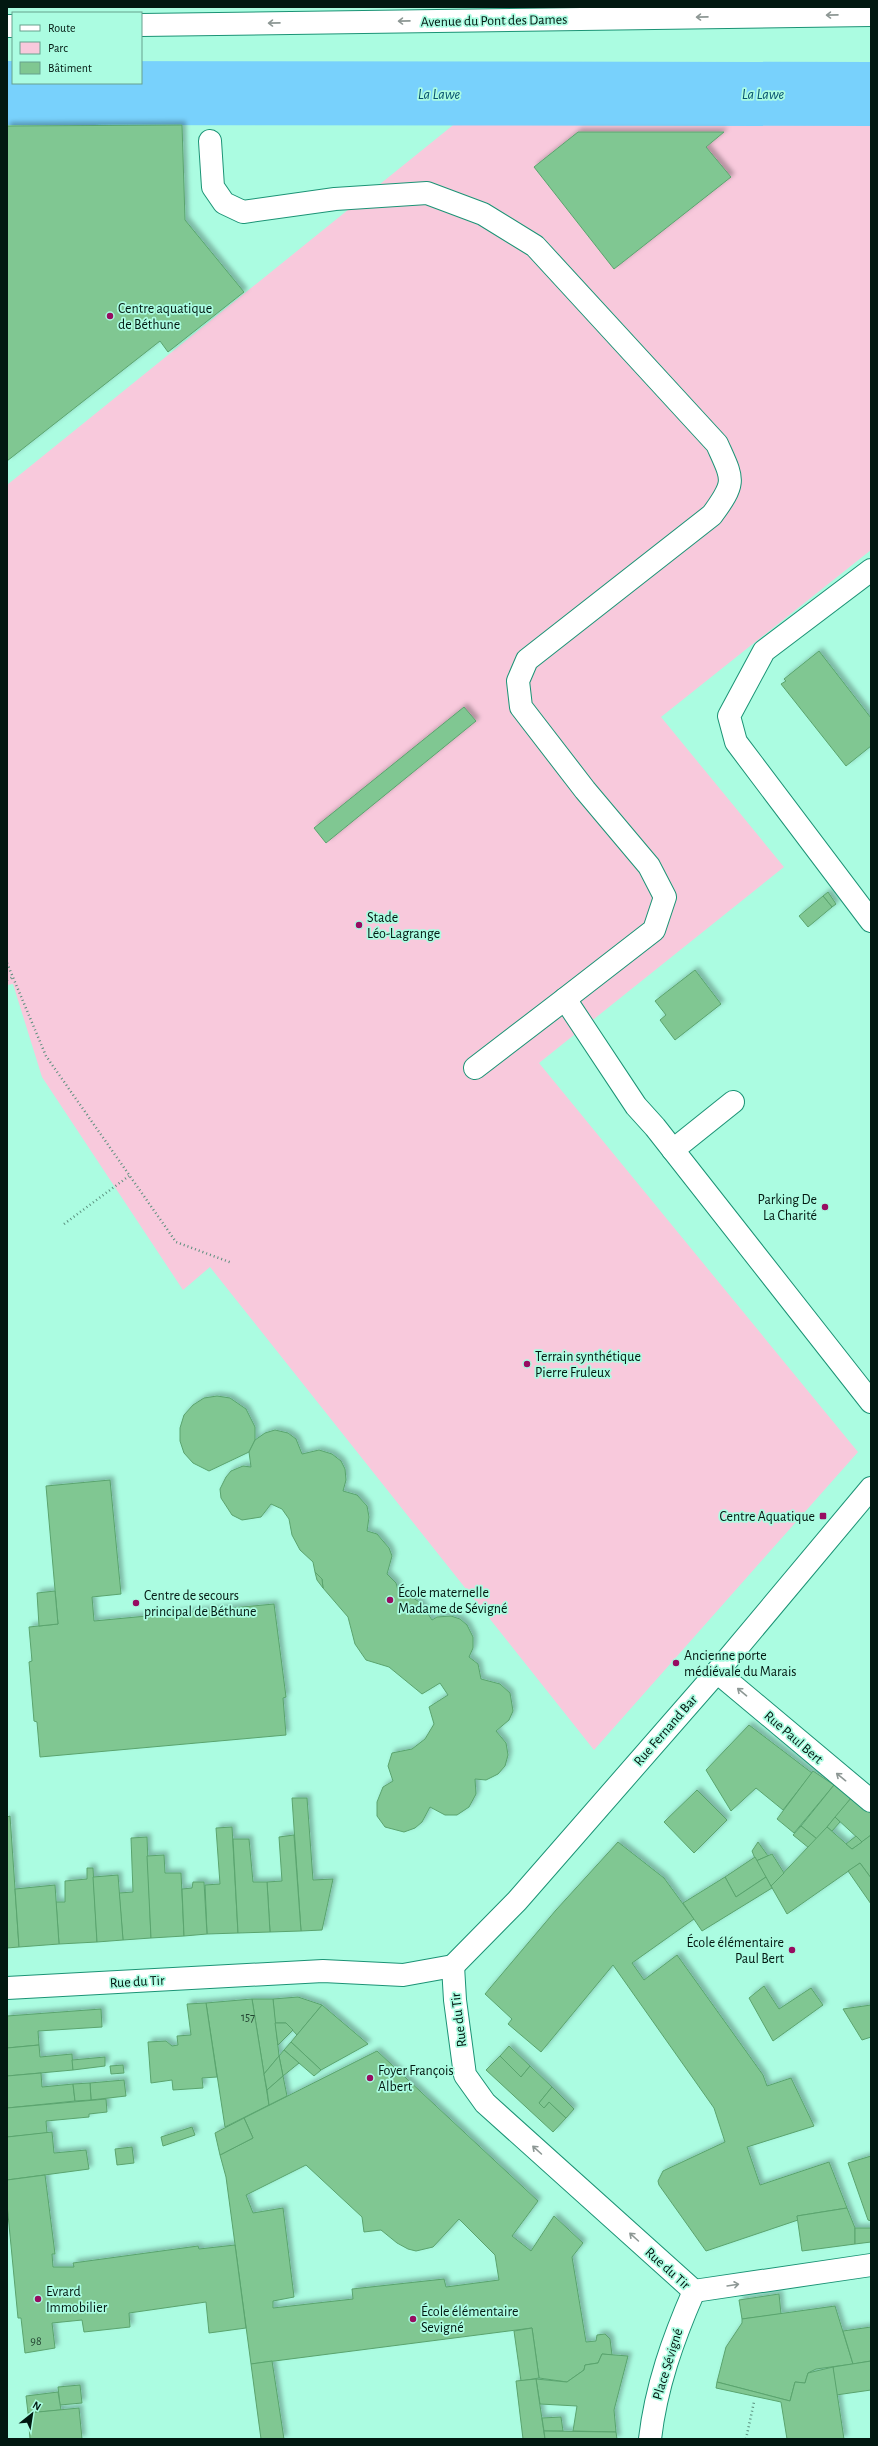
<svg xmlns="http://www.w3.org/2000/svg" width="878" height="2446" font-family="'Alegreya Sans',sans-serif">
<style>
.green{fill:#f8c9dc}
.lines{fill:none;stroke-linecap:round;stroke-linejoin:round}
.river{stroke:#78d1fc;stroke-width:64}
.building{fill:#80c792;stroke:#5aa46e;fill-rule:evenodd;filter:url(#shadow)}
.minor-casing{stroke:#1b9375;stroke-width:24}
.path{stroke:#5a8f7d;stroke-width:2.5;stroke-dasharray:1 3;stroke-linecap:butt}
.minor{stroke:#fff;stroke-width:22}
.oneway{stroke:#8d9794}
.poi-dot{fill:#970c61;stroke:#abfce1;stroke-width:1.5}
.labels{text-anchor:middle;stroke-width:3.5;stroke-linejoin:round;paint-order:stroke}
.number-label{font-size:12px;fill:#224431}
.street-label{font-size:14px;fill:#021811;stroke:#abfce1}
.poi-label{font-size:14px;fill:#021811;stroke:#abfce1;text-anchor:start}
.water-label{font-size:15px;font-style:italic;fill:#085370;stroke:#abfce1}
</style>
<defs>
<filter id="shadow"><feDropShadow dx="3.5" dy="-3.5" stdDeviation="2" flood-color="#0004"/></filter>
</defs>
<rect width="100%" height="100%" fill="#abfce1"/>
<polygon class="green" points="871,102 871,550 661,717 784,867 539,1063 858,1452 594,1750 210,1267 183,1290 42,1077 13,984 7,985 7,485 478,105 677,111"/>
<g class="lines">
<polyline class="river" points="7,93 871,94"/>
</g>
<g class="building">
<polygon points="182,125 185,220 244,292 168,352 160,341 7,461 7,126"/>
<polygon points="578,132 724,132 706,147 731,177 614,269 534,167"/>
<polygon points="819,651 871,718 871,746 846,766 781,684 786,681 784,679"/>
<polygon points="464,707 476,721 326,843 314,828"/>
<polygon points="828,892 836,904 832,907 823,896"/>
<polygon points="823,896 832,907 808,927 799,916"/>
<polygon points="695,970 721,1004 675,1040 660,1020 666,1015 655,1001"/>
<polygon points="217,1396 230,1398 246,1409 255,1427 255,1440 249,1452 209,1471 193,1463 184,1453 180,1441 180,1428 184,1415 193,1405 204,1398"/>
<polygon points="275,1430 288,1433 296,1439 302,1454 319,1450 332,1454 341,1461 345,1469 346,1480 343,1491 357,1495 367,1506 369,1517 367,1531 377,1534 389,1548 392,1556 387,1574 396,1583 400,1597 413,1598 421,1603 432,1620 437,1617 451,1616 460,1619 467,1625 473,1637 473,1648 469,1657 478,1664 481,1679 500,1684 510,1693 513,1711 509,1720 496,1731 506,1743 508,1755 505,1766 498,1774 486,1780 475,1779 476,1794 469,1807 457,1815 445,1815 430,1807 422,1822 415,1828 404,1832 385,1827 377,1816 377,1802 383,1787 393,1781 388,1766 392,1753 412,1749 425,1739 434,1724 429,1707 448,1695 440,1683 422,1694 389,1667 366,1660 355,1644 348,1617 323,1588 322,1579 315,1572 313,1562 300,1550 292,1535 289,1519 282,1509 271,1504 261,1517 242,1520 232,1515 221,1498 220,1489 226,1477 231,1471 243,1466 251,1467 249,1452 255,1440 265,1433"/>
<polygon points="110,1480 121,1594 92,1597 94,1621 274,1604 286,1697 283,1698 286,1735 40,1757 37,1722 34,1721 29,1662 32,1661 29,1627 58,1624 46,1486"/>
<polygon points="315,1572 322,1579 323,1588 317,1580"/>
<polygon points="55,1591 58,1624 39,1626 37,1593"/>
<polygon points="749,1725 812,1773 783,1810 756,1788 731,1811 706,1770"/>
<polygon points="813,1771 834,1785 794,1833 777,1819"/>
<polygon points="834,1785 852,1797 817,1839 801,1826"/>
<polygon points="697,1790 727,1820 694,1853 664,1822"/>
<polygon points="852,1797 871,1811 871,1835 862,1842 835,1817"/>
<polygon points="292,1798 307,1798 313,1880 333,1879 322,1930 301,1931"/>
<polygon points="10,1816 19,1947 7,1948 7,1817"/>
<polygon points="835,1817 840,1822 832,1831 827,1827"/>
<polygon points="801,1826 817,1839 809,1848 793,1835"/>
<polygon points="232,1827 238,1933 207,1934 205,1885 220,1884 216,1828"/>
<polygon points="827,1827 852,1849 871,1835 871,1878 860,1863 787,1914 771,1886"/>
<polygon points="294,1835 301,1931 270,1932 267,1882 282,1881 279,1837"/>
<polygon points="856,1836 862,1842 852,1849 846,1844"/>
<polygon points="147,1837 151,1938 123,1940 119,1893 133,1892 131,1838"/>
<polygon points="233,1839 249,1839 253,1882 267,1882 270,1932 238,1933"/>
<polygon points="618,1842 664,1878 694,1919 632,1963 644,1980 677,1955 763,2075 767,2086 791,2078 814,2126 747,2147 760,2185 829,2162 847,2208 797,2216 798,2220 706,2251 659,2185 658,2181 663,2171 725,2142 714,2108 613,1965 541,2052 508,2024 512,2019 485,1994 556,1910"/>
<polygon points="758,1842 768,1856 756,1861 752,1851"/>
<polygon points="772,1854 784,1873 771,1886 756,1861"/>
<polygon points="164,1855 165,1873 181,1873 184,1936 151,1938 147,1856"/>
<polygon points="755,1857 766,1877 736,1897 725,1877"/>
<polygon points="860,1863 871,1878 871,1904 848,1871"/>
<polygon points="87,1868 93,1868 97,1942 59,1944 56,1902 65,1902 65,1881 87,1879"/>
<polygon points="118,1875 123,1940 97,1942 93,1877"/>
<polygon points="725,1877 736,1897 766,1877 772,1888 702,1931 683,1903"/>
<polygon points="193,1882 204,1882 207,1934 184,1936 182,1889 192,1888"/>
<polygon points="55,1885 59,1944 19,1947 15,1889"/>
<polygon points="764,1986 779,2009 811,1988 823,2005 773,2041 749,1998"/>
<polygon points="298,1997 322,2005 297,2035 286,2023 275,2023 273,1999"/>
<polygon points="252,1999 273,1999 279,2056 264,2074"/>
<polygon points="252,1999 269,2105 225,2127 206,2003"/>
<polygon points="206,2003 217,2077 202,2078 203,2088 173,2090 172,2080 151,2083 148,2042 166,2041 172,2046 178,2045 177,2036 191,2035 187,2004"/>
<polygon points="322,2005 368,2044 321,2070 291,2042"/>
<polygon points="871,2005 871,2037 862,2040 843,2009"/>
<polygon points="101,2009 102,2027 38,2031 39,2045 7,2048 7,2016"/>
<polygon points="275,2023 286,2023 293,2030 278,2045"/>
<polygon points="291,2042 321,2070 314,2076 284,2050"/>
<polygon points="39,2045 40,2057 72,2054 73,2070 7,2076 7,2048"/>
<polygon points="509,2046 530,2066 521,2077 500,2056"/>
<polygon points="284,2050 299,2063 283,2076 279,2056"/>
<path d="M377,2051L538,2201L512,2236L531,2251L554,2216L583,2243L572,2257L586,2342L596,2341L597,2335L605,2334L610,2339L612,2355L602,2354L598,2363L585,2365L584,2370L567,2382L539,2378L532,2328L251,2364L226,2177L220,2155L253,2138L244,2118ZM306,2165L362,2217L364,2232L381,2230L397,2243L408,2249L416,2251L433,2247L459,2219L495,2255L499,2280L446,2287L444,2279L352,2289L353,2299L273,2308V2301L294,2297L283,2208L253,2213L246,2195Z"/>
<polygon points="279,2056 283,2076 267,2090 264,2074"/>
<polygon points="500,2056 521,2077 530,2066 552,2087 539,2103 544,2108 549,2102 566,2118 553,2132 486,2070"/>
<polygon points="105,2057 105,2066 73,2070 72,2060"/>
<polygon points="123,2065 124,2073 111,2074 110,2066"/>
<polygon points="41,2073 42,2087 73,2084 75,2101 7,2108 7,2076"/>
<polygon points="283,2076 287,2096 269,2105 267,2090"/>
<polygon points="124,2080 126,2096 91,2100 90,2083"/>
<polygon points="90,2083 91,2100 75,2101 73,2084"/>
<polygon points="552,2087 574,2109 566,2118 549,2102 544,2108 539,2103"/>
<polygon points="106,2099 107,2112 89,2114 89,2117 46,2121 47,2133 7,2137 7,2108"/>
<polygon points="244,2118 253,2138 220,2155 215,2133"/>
<polygon points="192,2127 195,2135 163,2146 161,2137"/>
<polygon points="52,2132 54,2153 86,2150 89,2169 7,2180 7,2137"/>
<polygon points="132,2147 134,2163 117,2165 115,2149"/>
<polygon points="871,2156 871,2221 868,2220 848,2163"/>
<polygon points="45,2175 55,2254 52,2254 53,2267 74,2267 73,2263 198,2246 199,2249 235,2245 246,2328 209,2333 206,2302 129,2313 130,2327 84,2332 82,2320 52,2323 55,2348 25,2353 21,2318 18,2318 7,2204 7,2180"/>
<polygon points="847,2208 855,2228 855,2244 802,2251 797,2216"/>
<polygon points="855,2228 871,2228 871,2242 855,2244"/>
<polygon points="779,2294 781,2314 742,2319 739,2300"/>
<polygon points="835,2306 853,2364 816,2369 808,2373 805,2383 795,2382 790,2401 717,2382 726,2347 742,2323 742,2319"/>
<polygon points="871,2327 871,2361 853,2364 843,2331"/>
<polygon points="532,2328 539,2378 521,2381 514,2331"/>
<polygon points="602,2354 628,2356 614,2410 616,2432 573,2431 577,2406 540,2404 536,2379 567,2382 584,2370 585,2365 598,2363"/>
<polygon points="272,2361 284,2439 261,2439 251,2364"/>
<polygon points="871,2361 871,2390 836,2395 833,2367"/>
<polygon points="833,2367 844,2439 787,2439 781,2402 716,2388 717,2382 790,2401 795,2382 805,2383 808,2373"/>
<polygon points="536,2379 545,2439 523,2439 516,2381"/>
<polygon points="80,2385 82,2403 60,2405 58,2387"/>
<polygon points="58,2392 61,2410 28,2413 26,2396"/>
<polygon points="79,2408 82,2439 30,2439 28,2413"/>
<polygon points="561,2417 563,2431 544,2431 542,2418"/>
<polygon points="544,2431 616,2432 617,2439 545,2439"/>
</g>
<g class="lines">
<g class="minor-casing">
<g id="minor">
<polyline points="141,25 871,15"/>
<polyline points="7,26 13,26"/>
<path d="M210,141L213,187L224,203L243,212L335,199L427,193L483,214L535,246L717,444C733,480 737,481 712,515L527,660L518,681L521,707L585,790L649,866L665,897L654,930L565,999L636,1106L655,1127L871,1402"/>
<polyline points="871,570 764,651 729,716 736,742 871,921"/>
<polyline points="475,1068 565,999"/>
<polyline points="673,1150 733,1102"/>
<polyline points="717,1672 871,1801"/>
<polyline points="453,1966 517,1901 717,1672 871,1488"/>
<polyline points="453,1966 455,2000 465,2075 485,2103 694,2291"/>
<polyline points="7,1988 323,1971 403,1975 453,1966"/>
<polyline points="694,2291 871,2265"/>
<path d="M650,2439C656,2387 673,2339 694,2291"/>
</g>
</g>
<g class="path">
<polyline points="7,963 46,1056 176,1242 232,1263"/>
<polyline points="7,980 13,977"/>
<polyline points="64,1224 129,1176"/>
<polyline points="746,2439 754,2402"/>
</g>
<use href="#minor" class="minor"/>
</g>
<defs><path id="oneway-shaft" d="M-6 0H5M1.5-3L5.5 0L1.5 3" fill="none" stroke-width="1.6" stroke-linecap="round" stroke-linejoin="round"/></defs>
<g class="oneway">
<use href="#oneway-shaft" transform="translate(832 15) rotate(179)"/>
<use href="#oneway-shaft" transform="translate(702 17) rotate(179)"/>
<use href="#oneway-shaft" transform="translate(404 21) rotate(179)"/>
<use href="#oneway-shaft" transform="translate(274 23) rotate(179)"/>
<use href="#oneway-shaft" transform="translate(742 1692) rotate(-140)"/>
<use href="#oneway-shaft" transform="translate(841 1777) rotate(-141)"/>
<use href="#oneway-shaft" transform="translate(537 2150) rotate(-138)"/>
<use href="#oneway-shaft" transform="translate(634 2237) rotate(-138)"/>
<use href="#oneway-shaft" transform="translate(733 2285) rotate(-9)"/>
</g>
<g class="poi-dot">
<circle cx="110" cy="316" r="4"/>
<circle cx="359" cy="925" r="4"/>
<circle cx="825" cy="1207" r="4"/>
<circle cx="527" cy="1364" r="4"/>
<rect x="819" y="1512" width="8" height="8" rx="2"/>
<circle cx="390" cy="1600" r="4"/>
<circle cx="136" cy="1603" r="4"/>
<circle cx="676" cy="1663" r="4"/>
<circle cx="792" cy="1950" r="4"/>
<circle cx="370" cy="2078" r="4"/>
<circle cx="38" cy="2299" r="4"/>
<circle cx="413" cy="2319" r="4"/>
</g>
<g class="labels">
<g class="number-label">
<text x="248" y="2021">157</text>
<text x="36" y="2345">98</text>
</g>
<g class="street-label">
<text transform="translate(494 20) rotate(-1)" y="5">Avenue du Pont des Dames</text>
<text transform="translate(665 1730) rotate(-49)" y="5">Rue Fernand Bar</text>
<text transform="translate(794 1737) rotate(41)" y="5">Rue Paul Bert</text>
<text transform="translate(137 1981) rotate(-3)" y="5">Rue du Tir</text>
<text transform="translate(458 2020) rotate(-97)" y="5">Rue du Tir</text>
<text transform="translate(668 2268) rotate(42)" y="5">Rue du Tir</text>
<text transform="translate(667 2364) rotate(-73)" y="5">Place Sévigné</text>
</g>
<g class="poi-label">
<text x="118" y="313">Centre aquatique<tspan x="118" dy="16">de Béthune</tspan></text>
<text x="367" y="922">Stade<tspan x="367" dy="16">Léo-Lagrange</tspan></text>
<text x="817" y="1204" text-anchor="end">Parking De<tspan x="817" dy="16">La Charité</tspan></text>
<text x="535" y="1361">Terrain synthétique<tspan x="535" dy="16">Pierre Fruleux</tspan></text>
<text x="815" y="1521" text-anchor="end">Centre Aquatique</text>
<text x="398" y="1597">École maternelle<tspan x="398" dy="16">Madame de Sévigné</tspan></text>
<text x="144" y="1600">Centre de secours<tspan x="144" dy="16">principal de Béthune</tspan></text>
<text x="684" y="1660">Ancienne porte<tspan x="684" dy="16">médiévale du Marais</tspan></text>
<text x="784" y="1947" text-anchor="end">École élémentaire<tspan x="784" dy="16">Paul Bert</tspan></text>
<text x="378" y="2075">Foyer François<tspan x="378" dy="16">Albert</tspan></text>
<text x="46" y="2296">Evrard<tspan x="46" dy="16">Immobilier</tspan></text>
<text x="421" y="2316">École élémentaire<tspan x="421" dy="16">Sevigné</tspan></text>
</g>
<g class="water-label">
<text x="439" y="99">La Lawe</text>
<text x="763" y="99">La Lawe</text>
</g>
</g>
<rect width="878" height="2446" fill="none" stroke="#021811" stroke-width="16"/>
<rect x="12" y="12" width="130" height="72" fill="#abfce1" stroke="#67a18e"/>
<rect x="20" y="25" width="20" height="6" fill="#ffffff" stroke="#67a18e"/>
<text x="48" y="32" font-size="12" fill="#021811">Route</text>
<rect x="20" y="42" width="20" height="12" fill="#f8c9dc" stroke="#67a18e"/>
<text x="48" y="52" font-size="12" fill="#021811">Parc</text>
<rect x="20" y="62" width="20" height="12" fill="#80c792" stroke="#67a18e"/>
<text x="48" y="72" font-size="12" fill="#021811">Bâtiment</text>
<g transform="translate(32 2414) rotate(30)" stroke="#abfce1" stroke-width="3" paint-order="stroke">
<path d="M0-3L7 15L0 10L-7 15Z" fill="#021811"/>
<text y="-6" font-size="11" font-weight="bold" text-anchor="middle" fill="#021811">N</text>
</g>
</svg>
